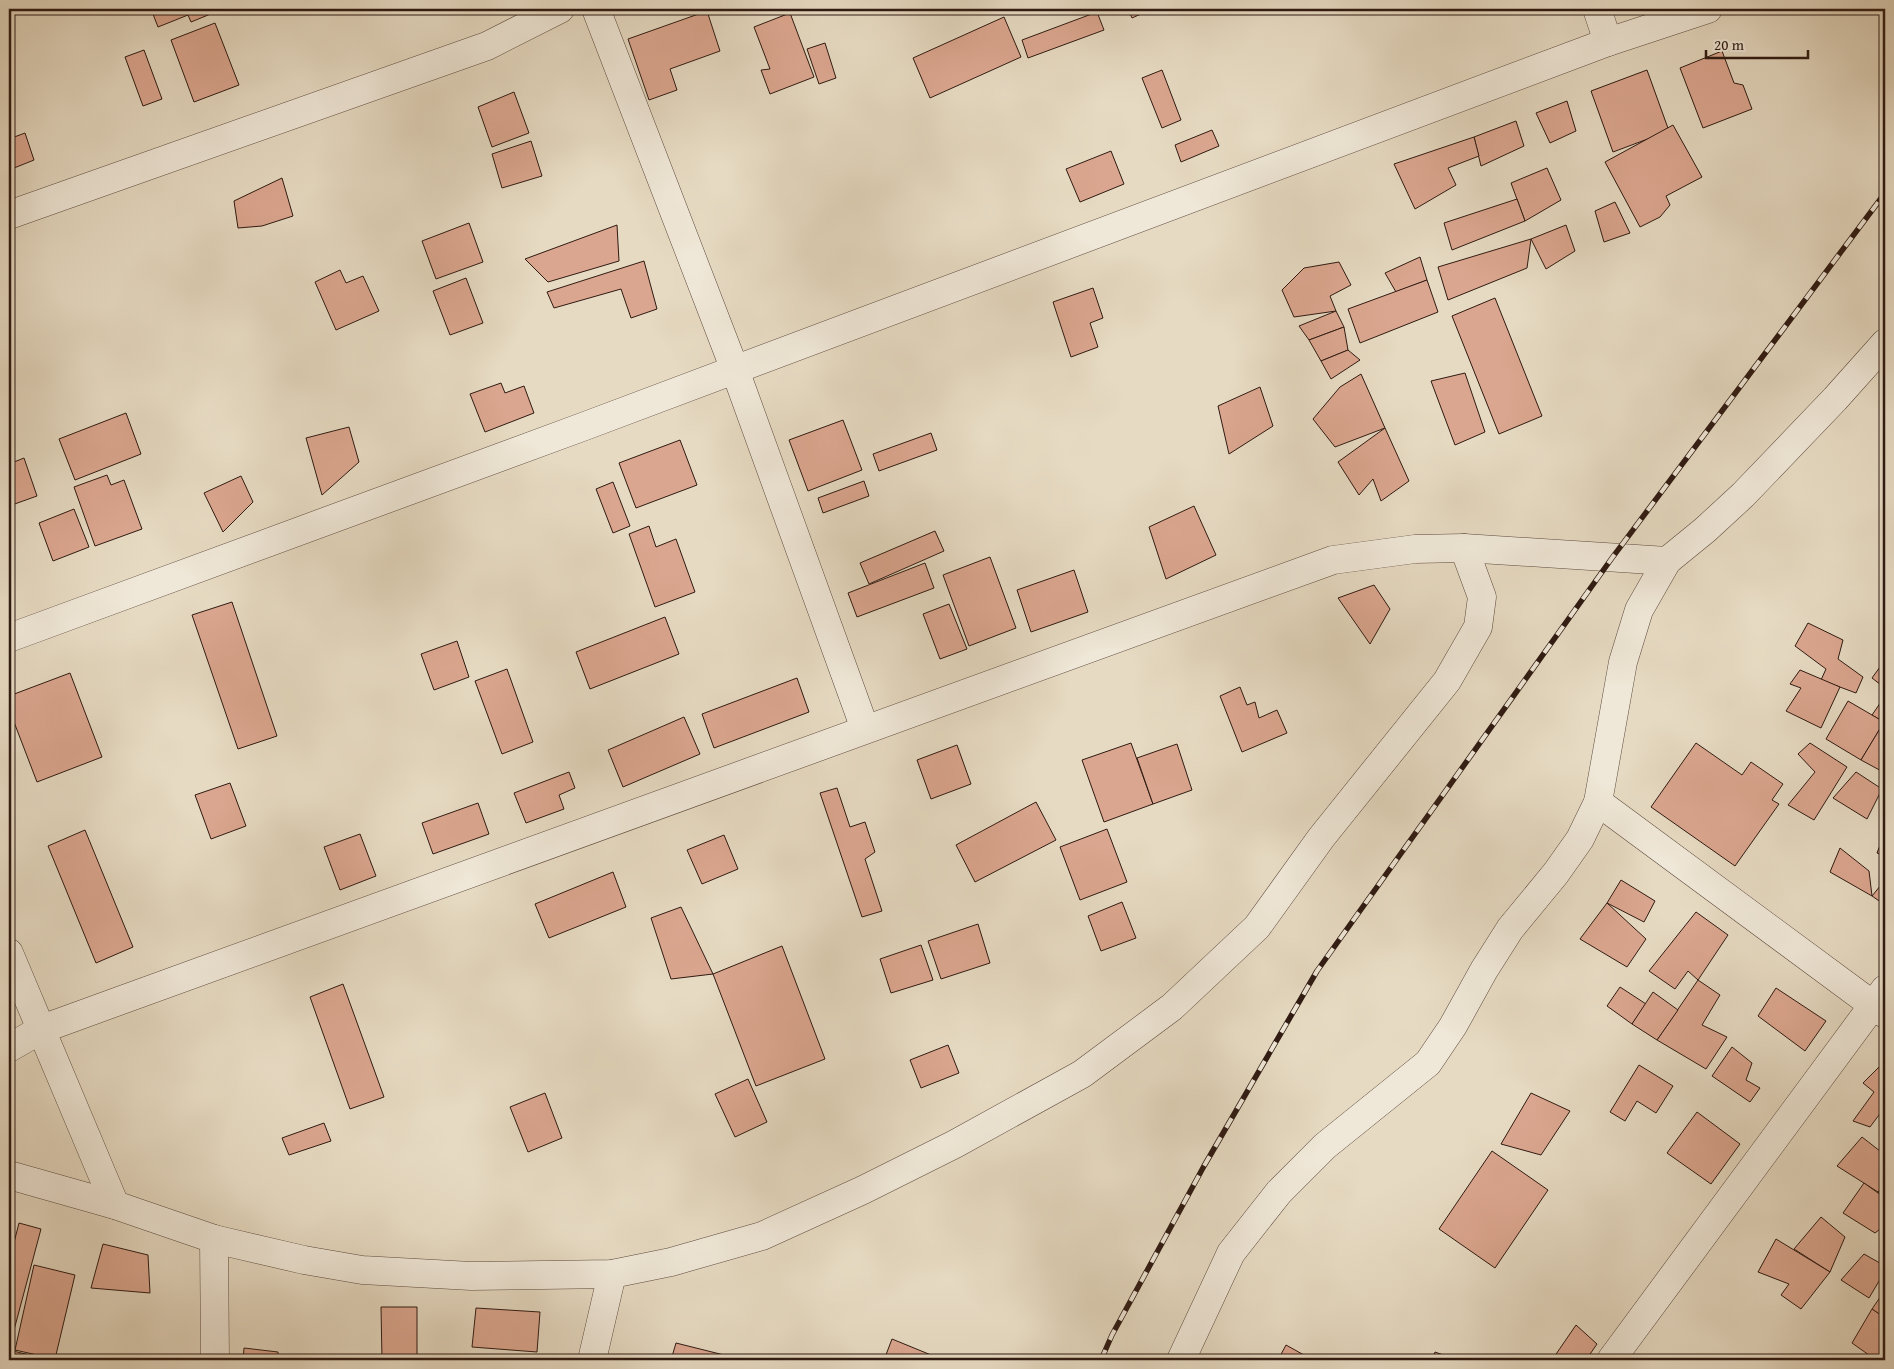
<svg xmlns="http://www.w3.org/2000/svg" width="1894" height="1369" font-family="'Gentium Book Plus',serif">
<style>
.building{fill:#dba68f;stroke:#2f1a12}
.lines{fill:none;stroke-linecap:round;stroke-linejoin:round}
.street-casing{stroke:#5d4a3e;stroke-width:29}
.street{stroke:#efe7d7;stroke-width:28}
.rail-casing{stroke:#2f1a12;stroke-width:5.5}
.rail{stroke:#efe7d7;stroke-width:4;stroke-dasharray:11;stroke-linecap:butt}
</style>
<rect width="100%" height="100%" fill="#e6dac2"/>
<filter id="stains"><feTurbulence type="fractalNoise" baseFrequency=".004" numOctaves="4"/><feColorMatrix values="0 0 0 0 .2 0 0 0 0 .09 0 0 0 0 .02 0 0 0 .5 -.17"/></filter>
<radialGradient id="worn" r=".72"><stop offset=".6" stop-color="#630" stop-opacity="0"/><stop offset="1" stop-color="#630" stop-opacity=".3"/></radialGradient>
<g class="building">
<polygon points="151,9 211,9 213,13 191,22 188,15 158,27"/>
<polygon points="1128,9 1152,9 1132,18"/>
<polygon points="707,11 720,51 670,69 677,90 649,100 628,39"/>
<polygon points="1097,12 1104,30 1028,58 1022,40"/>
<polygon points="790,13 814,77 770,94 761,70 770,69 754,27"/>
<polygon points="1004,17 1021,57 930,98 913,58"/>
<polygon points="215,23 239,85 194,102 171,40"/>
<polygon points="9,42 13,53 9,55"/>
<polygon points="825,43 836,78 819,84 807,49"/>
<polygon points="144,50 162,99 143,106 125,57"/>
<polygon points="1722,51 1734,83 1743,85 1752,109 1703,128 1680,68"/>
<polygon points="1162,70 1181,120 1162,128 1142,78"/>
<polygon points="1647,70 1669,131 1613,152 1591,91"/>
<polygon points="514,92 529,133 492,147 478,107"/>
<polygon points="1567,101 1576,131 1550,143 1536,113"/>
<polygon points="1516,121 1524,146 1481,166 1474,137"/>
<polygon points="1673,125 1702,177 1666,196 1670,205 1660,217 1640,227 1605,162"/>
<polygon points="1212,130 1219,146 1181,162 1175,145"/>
<polygon points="25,133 34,160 9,170 9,139"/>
<polygon points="1474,137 1479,156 1448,168 1456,185 1415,209 1394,164"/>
<polygon points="531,141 542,176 502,188 492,154"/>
<polygon points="1111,151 1124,184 1080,202 1066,169"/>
<polygon points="1547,168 1561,200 1525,221 1511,183"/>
<polygon points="282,178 293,216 262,226 238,228 234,201"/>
<polygon points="1517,199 1525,221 1452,250 1444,223"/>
<polygon points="1615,202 1630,233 1604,242 1595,211"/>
<polygon points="469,223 483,262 436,279 422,241"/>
<polygon points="617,225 619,261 548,282 525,259"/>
<polygon points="1566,225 1575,251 1546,269 1531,239"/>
<polygon points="1531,239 1527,268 1448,300 1438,267"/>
<polygon points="1420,257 1427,280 1396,292 1385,273"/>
<polygon points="644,261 657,309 631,318 621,289 554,308 547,292"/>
<polygon points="1339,262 1351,285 1330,296 1336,311 1294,317 1282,290 1304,268"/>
<polygon points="340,270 346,283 363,276 379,311 336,330 315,282"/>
<polygon points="466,278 483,323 450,335 433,291"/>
<polygon points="1427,280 1438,312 1360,343 1348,309"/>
<polygon points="1093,288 1103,318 1090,323 1098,347 1071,357 1053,302"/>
<polygon points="1495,298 1542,416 1499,434 1452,316"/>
<polygon points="1336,311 1344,327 1309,340 1299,326"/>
<polygon points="1344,327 1348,350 1321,361 1309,340"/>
<polygon points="1348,350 1360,360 1331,379 1321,361"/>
<polygon points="1465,373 1485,432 1455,445 1431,381"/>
<polygon points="1361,374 1385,428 1335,447 1313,419 1340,387"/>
<polygon points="501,383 505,393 524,386 534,413 485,432 470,394"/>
<polygon points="1260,387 1273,426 1229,454 1218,406"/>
<polygon points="126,413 141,454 75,480 59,439"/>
<polygon points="843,420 862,470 808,491 789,440"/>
<polygon points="349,427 359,462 322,495 306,438"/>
<polygon points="1385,428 1409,481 1381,501 1373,479 1359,495 1338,462"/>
<polygon points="931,433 937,450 879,471 873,454"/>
<polygon points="680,440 697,485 636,508 619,463"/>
<polygon points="24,458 37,496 9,506 9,464"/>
<polygon points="107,475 111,485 124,480 142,529 95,546 74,487"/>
<polygon points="241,476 253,502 223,532 204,493"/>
<polygon points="864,481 869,496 823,513 818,498"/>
<polygon points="613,482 630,526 613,533 596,489"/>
<polygon points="1194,506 1216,555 1166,579 1149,527"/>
<polygon points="74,509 89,547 53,561 39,523"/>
<polygon points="649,526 656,547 676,539 695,592 655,607 629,534"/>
<polygon points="935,531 944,551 869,584 860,563"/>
<polygon points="990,557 1016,628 969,646 943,575"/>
<polygon points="925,563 934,588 857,617 848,593"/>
<polygon points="1074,570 1088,612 1031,632 1017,590"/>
<polygon points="1374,585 1390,609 1370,644 1338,598"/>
<polygon points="232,602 277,736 238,749 192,615"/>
<polygon points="949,604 967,649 940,659 923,614"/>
<polygon points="665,617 679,654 590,689 576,652"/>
<polygon points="1808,623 1843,640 1838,659 1863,677 1856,693 1821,680 1826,669 1795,646"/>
<polygon points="457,641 469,677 434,690 421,654"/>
<polygon points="1885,660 1885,688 1872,678"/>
<polygon points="507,669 533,742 502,754 475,681"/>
<polygon points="1800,670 1840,687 1821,728 1786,711 1801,688 1790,684"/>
<polygon points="70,673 102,757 37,782 9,709 9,696"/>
<polygon points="797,678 809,712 714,748 702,714"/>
<polygon points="1240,687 1247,705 1255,702 1259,718 1277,710 1287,733 1242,752 1220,696"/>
<polygon points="1885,696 1885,723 1872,715"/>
<polygon points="1848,701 1884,722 1861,760 1826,739"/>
<polygon points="684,717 700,754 623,787 608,750"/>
<polygon points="1884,722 1885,723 1885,773 1861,760"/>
<polygon points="1131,743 1153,804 1104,822 1082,760"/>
<polygon points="1696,743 1742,775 1751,762 1783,784 1772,800 1779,804 1735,866 1651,807"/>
<polygon points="1810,743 1847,767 1814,820 1788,805 1815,772 1798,754"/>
<polygon points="1177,744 1192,790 1153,804 1137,758"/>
<polygon points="957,745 971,784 931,799 917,760"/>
<polygon points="569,772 575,788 559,795 564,809 526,823 514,793"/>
<polygon points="1856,772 1882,789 1867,819 1833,798"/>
<polygon points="230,783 246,826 211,839 195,795"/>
<polygon points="837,788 850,827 865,822 875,852 865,859 882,911 862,917 820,793"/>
<polygon points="1036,802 1056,840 975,882 956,845"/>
<polygon points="478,803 489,834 433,854 422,823"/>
<polygon points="1107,829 1127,882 1080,900 1060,847"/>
<polygon points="85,830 133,947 96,963 48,846"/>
<polygon points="1885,832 1885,856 1877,853"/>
<polygon points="360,834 376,876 340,890 324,847"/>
<polygon points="724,835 738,869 702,884 687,850"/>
<polygon points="1840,848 1869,871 1872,896 1830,872"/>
<polygon points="613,872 626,907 549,938 535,904"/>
<polygon points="1621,880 1655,901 1644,922 1607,903"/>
<polygon points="1885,880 1885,905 1872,896"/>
<polygon points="1122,902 1136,938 1101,951 1088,916"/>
<polygon points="1607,903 1646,939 1627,967 1580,939"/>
<polygon points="681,907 713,974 671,979 651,918"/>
<polygon points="1696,912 1728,935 1698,980 1688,971 1675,989 1649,971"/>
<polygon points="978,924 990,963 941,979 928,941"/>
<polygon points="921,945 933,980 891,993 880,959"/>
<polygon points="782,946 825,1059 756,1086 713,974"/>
<polygon points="1698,980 1720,995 1702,1025 1727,1037 1706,1069 1657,1040"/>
<polygon points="343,984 384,1097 350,1109 310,997"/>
<polygon points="1620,987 1646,1004 1632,1024 1607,1006"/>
<polygon points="1776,988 1826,1021 1805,1051 1758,1016"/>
<polygon points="1653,992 1678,1010 1657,1040 1632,1024"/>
<polygon points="948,1045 959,1073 921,1088 910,1060"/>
<polygon points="1732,1047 1752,1063 1746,1080 1760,1088 1750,1102 1712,1076"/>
<polygon points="1885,1064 1885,1107 1870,1127 1853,1121 1874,1092 1863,1083 1880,1066"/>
<polygon points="1639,1065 1673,1086 1656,1113 1637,1101 1625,1121 1610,1112"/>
<polygon points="748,1079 767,1122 735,1137 715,1094"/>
<polygon points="545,1093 562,1138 528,1152 510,1107"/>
<polygon points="1531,1093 1570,1111 1541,1155 1501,1144"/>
<polygon points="1697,1112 1740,1144 1711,1184 1667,1153"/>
<polygon points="324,1123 331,1141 289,1155 282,1138"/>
<polygon points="1862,1137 1885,1155 1885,1184 1878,1192 1837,1166"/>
<polygon points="1492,1151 1548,1190 1495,1268 1439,1229"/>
<polygon points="1864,1183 1885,1198 1885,1225 1875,1233 1843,1213"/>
<polygon points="1885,1184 1885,1197 1878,1192"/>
<polygon points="1821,1217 1845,1237 1830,1272 1794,1249"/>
<polygon points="19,1223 41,1229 10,1345 9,1262"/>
<polygon points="1776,1239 1830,1272 1801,1309 1781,1295 1789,1284 1758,1272"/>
<polygon points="103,1244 148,1255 150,1293 91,1288"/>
<polygon points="1864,1254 1885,1266 1885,1271 1869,1298 1841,1280"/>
<polygon points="34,1265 75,1275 55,1359 15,1350"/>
<polygon points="1885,1290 1885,1318 1872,1309"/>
<polygon points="381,1307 417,1307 417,1360 382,1360"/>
<polygon points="476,1308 540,1312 537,1352 472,1347"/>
<polygon points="1872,1309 1885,1318 1885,1360 1876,1360 1852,1343"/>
<polygon points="1576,1325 1597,1344 1586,1360 1552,1360"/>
<polygon points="892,1339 936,1357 935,1360 884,1360"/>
<polygon points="676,1343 732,1357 731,1360 671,1360"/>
<polygon points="1286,1345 1313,1360 1278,1360"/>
<polygon points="244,1348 278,1352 278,1360 243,1360"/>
<polygon points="9,1350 50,1360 9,1360"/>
<polygon points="1435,1352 1457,1360 1432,1360"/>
<polygon points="1841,1355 1848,1360 1836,1360"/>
</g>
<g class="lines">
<g class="street-casing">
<g id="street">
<polyline points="596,9 735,370 865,729"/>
<polyline points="1597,9 1608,42"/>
<polyline points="9,215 487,46 560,9"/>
<polyline points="9,638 585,426 1608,42 1708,9"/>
<polyline points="1598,802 1885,1014"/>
<polyline points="9,953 115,1205"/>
<polyline points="9,1048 42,1029 1333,560 1415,549 1464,548 1667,561"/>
<polyline points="9,1175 115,1205 214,1239 304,1260 362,1270 471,1276 612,1274 671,1262 762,1236 863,1190 955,1144 1082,1074 1172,1007 1257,927 1321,838 1447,681 1478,627 1482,597 1464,548"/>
<polyline points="214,1239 215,1360"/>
<polyline points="592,1360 612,1274"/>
<polyline points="1181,1360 1231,1253 1279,1192 1325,1146 1428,1063 1453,1026 1484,970 1510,929 1556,873 1580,839 1598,802 1623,662 1639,610 1667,561 1705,530 1743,495 1835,399 1885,343"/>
<polyline points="1611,1360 1885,989"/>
</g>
</g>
<use href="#street" class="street"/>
<g class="rail-casing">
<polyline id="rail" points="1101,1360 1112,1335 1204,1166 1317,971 1612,558 1885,193"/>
</g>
<use href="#rail" class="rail"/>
</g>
<rect width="1894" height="1369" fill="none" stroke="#e6dac2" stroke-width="30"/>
<rect x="10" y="10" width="1874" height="1349" fill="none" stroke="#2f1a12" stroke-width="2.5"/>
<rect x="15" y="15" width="1864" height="1339" fill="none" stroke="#2f1a12"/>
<path d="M1706 50v8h102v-8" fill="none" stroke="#2f1a12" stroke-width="2.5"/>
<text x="1714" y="50" font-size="15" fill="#2f1a12" stroke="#efe7d7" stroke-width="4" paint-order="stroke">20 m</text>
<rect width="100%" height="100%" filter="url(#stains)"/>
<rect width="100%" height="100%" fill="url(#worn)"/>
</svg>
